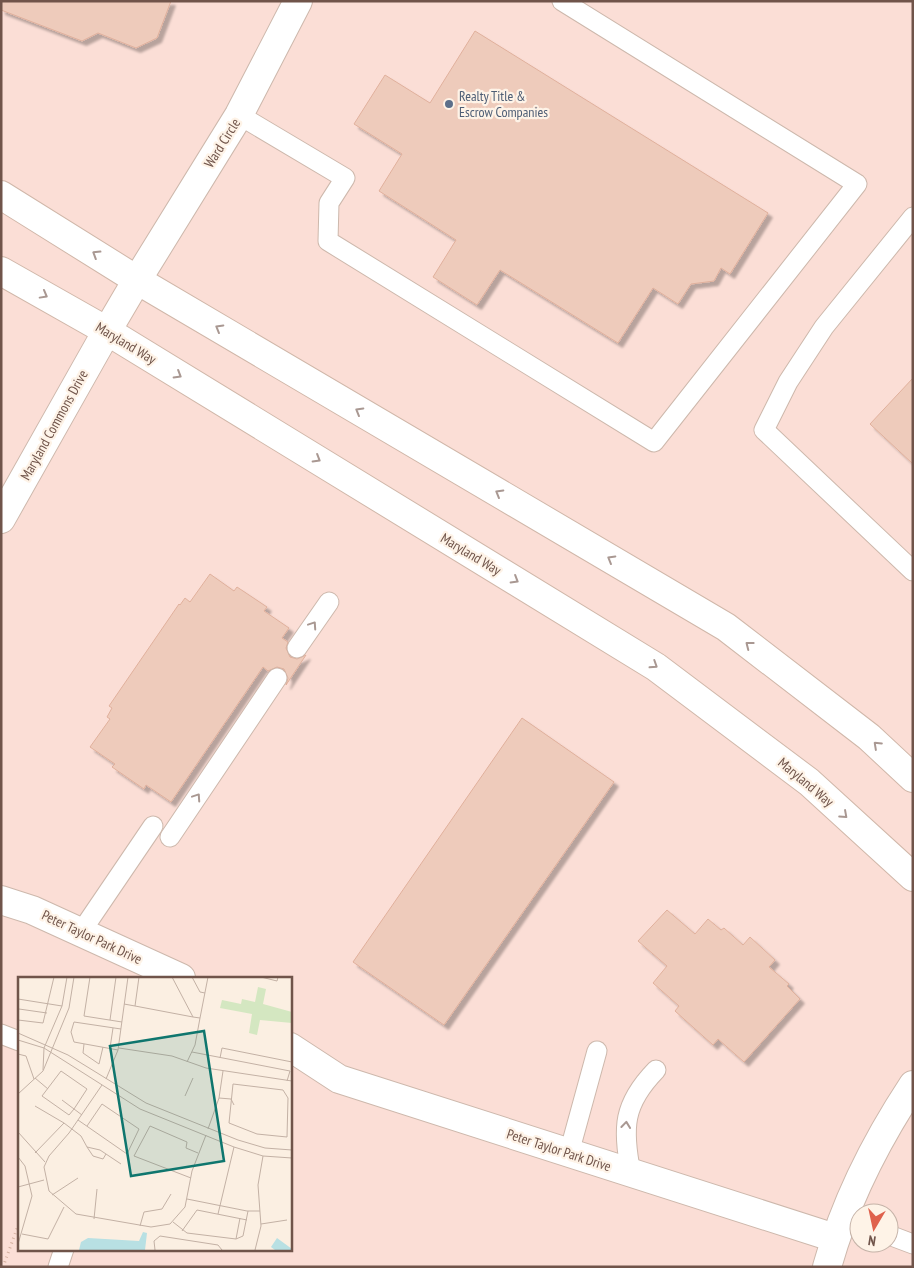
<svg xmlns="http://www.w3.org/2000/svg" width="914" height="1268" font-family="'PT Sans Narrow',sans-serif">
<style>
.commercial{fill:#fbded6;fill-rule:evenodd}
.building{fill:#eecbbb;stroke:#e0b09c;filter:url(#shadow)}
.lines{fill:none;stroke-linecap:round;stroke-linejoin:round}
.lane-casing{stroke:#cdb8ac;stroke-width:21}
.street-casing{stroke:#cdb8ac;stroke-width:30}
.secondary-casing{stroke:#d0b7a9;stroke-width:30}
.path{stroke:#d3af9e;stroke-width:3;stroke-dasharray:1 4;stroke-linecap:butt}
.lane{stroke:#fff;stroke-width:19}
.street{stroke:#fff;stroke-width:28}
.secondary{stroke:#fff;stroke-width:28}
.oneway{stroke:#a99892}
.service-dot{fill:#5c6f8a;stroke:#fef3e7;stroke-width:2}
.labels{text-anchor:middle;stroke-width:4.5;stroke-linejoin:round;paint-order:stroke}
.service-label{font-size:14px;fill:#4e5e75;stroke:#fef3e7;text-anchor:start}
.street-label{font-size:14px;fill:#70544a;stroke:#fef3e7}
.inset-road{fill:none;stroke:#c3b1a5;stroke-width:1}
.view{fill:#0f766e;fill-opacity:0.15;stroke:#0f766e;stroke-width:2.5}
.inset-edge{fill:none;stroke:#70544a;stroke-width:2.5}
</style>
<defs>
<filter id="shadow"><feDropShadow dx="4.5" dy="4.5" stdDeviation="1" flood-color="#0004"/></filter>
</defs>
<rect width="100%" height="100%" fill="#fbefe2"/>
<path class="commercial" d="M1,1H913V1267H1ZM19,978H290V1249H19ZM859,1213H889V1243H859Z"/>
<g class="building">
<polygon points="1,1 171,1 157,38 136,48 98,33 82,41 1,10"/>
<polygon points="475,31 768,213 730,274 721,268 714,281 691,284 678,304 653,288 618,343 500,270 477,305 433,277 456,240 379,191 402,154 354,124 385,75 430,103"/>
<polygon points="913,378 913,464 870,424"/>
<polygon points="210,574 234,591 237,587 267,607 264,611 289,628 282,638 288,642 286,648 290,657 297,659 306,655 286,685 288,678 284,669 277,667 268,671 263,667 171,802 146,785 144,789 112,767 115,764 90,747 110,719 107,717 112,708 109,706 179,604 180,605 185,598 190,602"/>
<polygon points="522,718 614,782 444,1025 353,962"/>
<polygon points="667,910 695,934 708,919 721,930 724,928 743,945 750,937 775,960 769,967 789,984 787,986 800,999 744,1062 718,1039 713,1045 675,1011 679,1006 653,983 667,966 638,941"/>
</g>
<g class="lines">
<g class="lane-casing">
<g id="lane">
<polyline points="239,115 345,178 329,203 328,241 654,442 857,184 562,1"/>
<polyline points="913,217 824,327 788,382 764,430 913,571"/>
<polyline points="297,648 329,602"/>
<polyline points="170,837 277,678"/>
<polyline points="81,932 153,826"/>
<polyline points="1,1034 19,1041"/>
<polyline points="569,1153 597,1051"/>
<path d="M631,1173C622,1128 623,1104 656,1070"/>
<polyline points="889,1235 913,1244"/>
<polyline points="58,1267 64,1249"/>
</g>
</g>
<g class="street-casing">
<g id="street">
<polyline points="137,280 239,115 298,1"/>
<polyline points="1,519 107,331"/>
<polyline points="1,900 32,910 181,978"/>
<polyline points="290,1047 339,1079 835,1238"/>
<path d="M827,1267C845,1202 876,1141 913,1085"/>
</g>
</g>
<g class="secondary-casing">
<g id="secondary">
<polyline points="1,195 137,280 726,627 869,737 913,778"/>
<polyline points="1,271 107,331 656,667 809,782 913,877"/>
<polyline points="107,331 137,280"/>
</g>
</g>
<polyline class="path" points="3,1267 19,1223"/>
<use href="#lane" class="lane"/>
<use href="#street" class="street"/>
<use href="#secondary" class="secondary"/>
</g>
<defs><path id="oneway-chevron" d="M-2-3.5L2.5 0L-2 3.5" fill="none" stroke-width="1.6" stroke-linecap="round" stroke-linejoin="round" transform="scale(1.25)"/></defs>
<g class="oneway">
<use href="#oneway-chevron" transform="translate(96 254) rotate(-148)"/>
<use href="#oneway-chevron" transform="translate(44 295) rotate(29)"/>
<use href="#oneway-chevron" transform="translate(219 328) rotate(-150)"/>
<use href="#oneway-chevron" transform="translate(178 375) rotate(31)"/>
<use href="#oneway-chevron" transform="translate(359 411) rotate(-150)"/>
<use href="#oneway-chevron" transform="translate(317 459) rotate(31)"/>
<use href="#oneway-chevron" transform="translate(499 493) rotate(-150)"/>
<use href="#oneway-chevron" transform="translate(611 559) rotate(-150)"/>
<use href="#oneway-chevron" transform="translate(515 580) rotate(31)"/>
<use href="#oneway-chevron" transform="translate(313 625) rotate(-56)"/>
<use href="#oneway-chevron" transform="translate(749 645) rotate(-142)"/>
<use href="#oneway-chevron" transform="translate(654 665) rotate(33)"/>
<use href="#oneway-chevron" transform="translate(877 745) rotate(-137)"/>
<use href="#oneway-chevron" transform="translate(197 797) rotate(-56)"/>
<use href="#oneway-chevron" transform="translate(844 815) rotate(42)"/>
<use href="#oneway-chevron" transform="translate(626 1125) rotate(-84)"/>
</g>
<circle class="service-dot" cx="449" cy="104" r="5"/>
<g class="labels">
<g class="service-label">
<text x="459" y="101">Realty Title &amp;<tspan x="459" dy="16">Escrow Companies</tspan></text>
</g>
<g class="street-label">
<text transform="translate(222 143) rotate(-58)" y="5">Ward Circle</text>
<text transform="translate(126 343) rotate(31)" y="5">Maryland Way</text>
<text transform="translate(54 425) rotate(-61)" y="5">Maryland Commons Drive</text>
<text transform="translate(471 554) rotate(31)" y="5">Maryland Way</text>
<text transform="translate(806 782) rotate(40)" y="5">Maryland Way</text>
<text transform="translate(92 937) rotate(25)" y="5">Peter Taylor Park Drive</text>
<text transform="translate(559 1150) rotate(18)" y="5">Peter Taylor Park Drive</text>
</g>
</g>
<g transform="translate(18 977)">
<rect width="274" height="274" fill="#fbefe2"/>
<path d="M240,10L248,12L245,27L274,35V46L242,43L239,58L231,56L234,37L202,31L204,23L223,27L224,22L237,25Z" fill="#d4e7c1"/>
<path d="M125,255L129,256L127,273H61L63,265L70,261L121,264ZM259,261L274,272V273H257L253,270Z" fill="#b8e0e3"/>
<path class="inset-road" d="M72,0L66,39L104,45M154,0L175,40L182,41L177,68L169,85M174,0L182,15L187,16M243,0L259,4L260,0M0,22L44,29M106,27L117,29L121,0M117,29L175,40M1,32L29,36M182,41L190,0M0,43L25,46L36,0M92,43L98,0M0,56L50,78L128,126L220,163L247,171L274,173M0,63L26,71L122,132L216,170L245,179L274,181M66,67L65,76L81,87L85,70M92,71L95,51M101,71L154,79L188,91L274,104M100,73L56,65L53,55L56,45L103,52M174,75L272,94L269,104M0,77L8,79L16,102M202,81L204,71L274,85M25,93L26,71L44,29L49,0M17,101L30,112M88,102L100,73L110,0M215,107L265,113L270,121L269,160L239,157L211,146ZM84,108L51,156L31,179L26,190L31,214L58,237L133,250L152,247L167,230L174,194L188,158M0,117L25,94L51,31L56,0M167,119L175,101M201,121L213,122L216,128M44,123L56,132L51,138L24,119L43,94L69,112L56,132L64,138M60,143L109,177L121,152L84,127L69,149M46,146L63,159L69,170L82,173L103,187M190,152L201,121L205,94M0,155L27,185M69,170L75,179L85,182L88,177M17,176L46,146L17,129M0,180L7,189L14,219L0,267M173,201L116,179L132,149L169,165L168,171L180,176M0,210L26,203M34,218L60,201M169,222L229,234H242M200,237L216,170M76,242L79,212M155,245L169,256L218,262L225,259L230,234M243,247L269,243M122,249L126,235L144,232L153,217M164,254L179,233L229,243M4,257L30,262L46,230M218,262L222,241M137,273L136,264L142,259L200,268L204,273M237,273L243,249L240,208L245,179"/>
<path class="view" d="M186,54L206,184L113,199L92,69Z"/>
<rect width="274" height="274" class="inset-edge"/>
</g>
<rect width="914" height="1268" fill="none" stroke="#70544a" stroke-width="5"/>
<g transform="translate(874 1228) rotate(189)"><circle r="24" fill="#fef3e7" stroke="#c5b3a8"/>
<path d="M0-4L9 19L0 12L-9 19Z" fill="#df614c"/>
<text y="-8" font-size="14" font-weight="bold" text-anchor="middle" fill="#70544a">N</text>
</g>
</svg>
